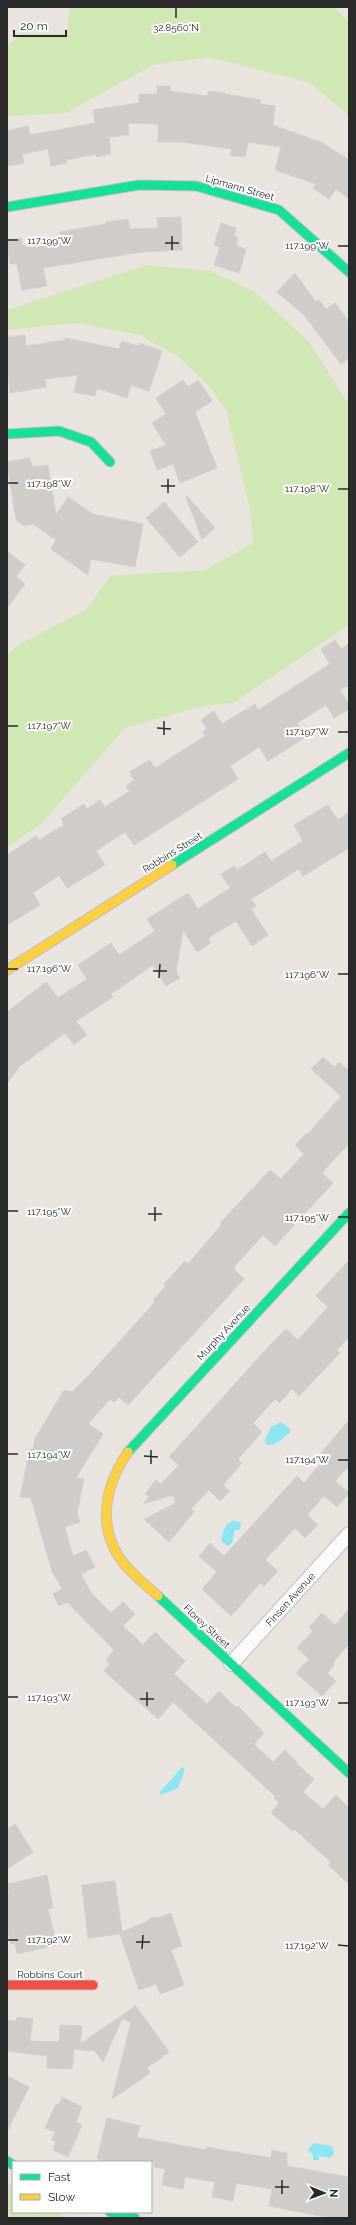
<svg xmlns="http://www.w3.org/2000/svg" width="356" height="2225" font-family="Raleway,sans-serif">
<style>
.grass{fill:#d0e8b4}
.water{fill:#8ce5f3}
.building{fill:#d0ccc9;stroke:#d5d0cb}
.lines{fill:none;stroke-linecap:round;stroke-linejoin:round}
.street-casing{stroke:#c3c1c1;stroke-width:16}
.fast-casing{stroke:#c3c1c1;stroke-width:11}
.slow-casing{stroke:#c3c1c1;stroke-width:11}
.jam-casing{stroke:#c3c1c1;stroke-width:11}
.street{stroke:#fcfbfa;stroke-width:14}
.fast{stroke:#16e098;stroke-width:9}
.slow{stroke:#ffcf43;stroke-width:9}
.jam{stroke:#f24e42;stroke-width:9}
.ticks{fill:none;stroke:#2a2a2a;stroke-width:1.5}
.labels{text-anchor:middle;stroke-width:4;stroke-linejoin:round;paint-order:stroke}
.street-label{font-size:10px;fill:#2a2a2a;stroke:#fff}
.ticks-label{font-size:10px;text-anchor:middle;fill:#2a2a2a;stroke:#fff;stroke-width:4;stroke-linejoin:round;paint-order:stroke}
</style>
<rect width="100%" height="100%" fill="#eae4df"/>
<g class="grass">
<polygon points="70,7 334,7 349,22 349,116 310,83 209,57 153,65 66,113 7,116 7,46 21,34 67,34"/>
<polygon points="147,265 210,271 255,292 309,342 349,405 349,625 233,703 202,706 125,728 42,823 7,848 7,655 20,644 86,610 110,576 205,570 253,543 250,510 227,412 210,387 179,357 140,335 77,323 7,330 7,310"/>
<polygon points="7,2182 13,2186 13,2212 57,2212 66,2218 7,2218"/>
</g>
<g class="water">
<path d="M281,1422L290,1429V1433C282,1437 276,1448 266,1444L265,1440L271,1427Z"/>
<path d="M234,1520L241,1523L240,1530H235L232,1543L228,1546L221,1541C224,1531 224,1524 234,1520Z"/>
<path d="M182,1767L185,1770L178,1788L161,1795L160,1792C163,1787 166,1786 169,1782C175,1777 175,1773 182,1767Z"/>
<polygon points="313,2143 332,2146 334,2154 330,2158 319,2156 319,2160 313,2160 313,2155 308,2150"/>
</g>
<g class="building">
<polygon points="157,86 170,86 170,91 208,96 208,91 225,93 225,94 261,100 260,104 275,106 273,125 323,143 349,160 349,199 336,189 329,199 313,188 316,184 275,170 281,147 248,142 245,157 230,155 232,149 182,142 158,142 158,124 128,123 129,135 109,137 111,154 96,157 96,154 66,160 67,163 51,166 48,149 22,154 24,163 7,166 7,131 28,126 30,135 95,123 93,110 139,103 139,94 157,94"/>
<polygon points="181,217 182,250 141,252 43,268 47,286 22,290 17,264 10,264 7,241 21,238 23,246 28,245 28,248 61,242 60,232 106,224 106,222 128,219 130,229 158,228 157,218"/>
<polygon points="221,223 236,228 234,236 238,237 236,246 246,249 239,273 214,265 220,247 214,245"/>
<polygon points="295,273 316,302 319,300 326,309 335,303 349,322 349,358 341,364 304,315 277,292"/>
<polygon points="25,335 26,346 65,340 65,338 119,349 122,341 138,346 139,343 162,351 149,391 131,385 127,398 97,388 95,396 74,392 78,375 45,379 46,387 10,393 7,368 7,337"/>
<polygon points="183,380 188,387 198,380 212,401 195,412 217,468 180,483 173,464 157,470 150,451 166,445 152,423 166,414 156,398"/>
<polygon points="30,458 32,467 48,465 56,515 68,497 93,514 143,524 135,567 91,559 88,575 51,549 56,540 33,524 24,526 16,520 7,462"/>
<polygon points="187,496 215,528 202,539 186,497"/>
<polygon points="164,502 198,542 180,557 146,518"/>
<polygon points="7,551 25,565 16,577 25,584 7,608"/>
<polygon points="335,640 341,649 349,644 349,685 340,690 349,704 349,709 334,718 326,705 297,723 306,737 268,761 259,747 230,766 238,779 134,845 125,832 96,851 105,865 67,888 59,875 33,893 40,905 7,925 7,855 36,836 39,840 64,825 61,819 84,804 87,809 100,800 105,807 130,791 126,786 134,780 129,772 150,760 155,768 205,736 203,732 207,729 201,720 212,712 214,711 222,724 255,704 258,710 330,664 321,649"/>
<polygon points="328,805 338,820 349,812 349,848 303,876 299,869 251,899 256,906 251,909 268,935 252,946 236,921 208,938 211,943 197,952 183,930 176,971 180,978 166,986 153,965 111,994 113,997 76,1021 87,1035 74,1045 65,1033 20,1066 7,1084 7,1012 46,982 58,998 87,979 78,965 111,943 119,955 155,931 147,919 188,893 198,909 230,888 221,874 234,866 237,870 265,852 271,861 303,841 294,825"/>
<polygon points="323,1057 334,1067 339,1062 349,1071 349,1143 322,1173 333,1183 275,1246 263,1235 233,1268 244,1279 128,1405 119,1397 114,1402 110,1399 88,1424 103,1434 76,1478 84,1479 77,1513 80,1522 65,1527 73,1556 86,1550 95,1567 81,1574 91,1593 111,1613 123,1602 135,1614 123,1626 143,1645 155,1632 168,1645 185,1661 174,1674 207,1704 219,1691 236,1708 238,1706 264,1733 254,1744 273,1762 285,1750 297,1762 296,1763 314,1779 303,1792 323,1809 336,1795 349,1808 349,1884 328,1865 331,1862 294,1829 293,1831 271,1813 279,1803 274,1798 275,1796 173,1702 158,1719 104,1671 110,1664 106,1660 114,1650 67,1602 59,1606 53,1594 62,1589 52,1571 31,1498 20,1497 30,1449 33,1450 35,1439 64,1390 72,1392 90,1374 155,1302 153,1300 166,1286 164,1284 185,1261 188,1264 222,1224 220,1223 270,1170 281,1179 304,1154 295,1145 307,1133 308,1134 341,1096 311,1069"/>
<polygon points="349,1260 349,1337 337,1350 340,1353 299,1396 292,1389 279,1403 275,1399 253,1423 262,1432 238,1459 242,1463 223,1485 230,1491 220,1501 209,1490 191,1509 194,1512 169,1542 144,1519 176,1503 173,1495 143,1504 149,1497 145,1494 156,1480 161,1484 179,1465 169,1457 269,1346 286,1329 298,1340 328,1307 316,1296"/>
<polygon points="349,1420 349,1466 335,1481 349,1493 337,1507 324,1496 307,1515 318,1525 305,1538 295,1528 265,1560 278,1571 264,1586 260,1583 231,1616 202,1589 217,1572 199,1556 210,1543 224,1556 297,1476 304,1483 323,1461 322,1459 325,1456 321,1453"/>
<polygon points="349,1609 349,1644 335,1660 333,1665 334,1666 327,1673 336,1681 322,1696 296,1673 309,1659 297,1648 313,1631 309,1627 322,1613 335,1625"/>
<polygon points="15,1824 33,1852 7,1869 7,1829"/>
<polygon points="47,1875 53,1908 48,1909 57,1945 17,1954 15,1943 11,1944 7,1927 7,1894 9,1893 8,1884"/>
<polygon points="115,1881 122,1932 146,1922 152,1917 158,1918 171,1913 182,1946 171,1950 184,1985 160,1994 156,1984 139,1990 120,1934 88,1938 82,1885"/>
<polygon points="135,2005 169,2052 147,2068 150,2073 112,2099 131,2022 122,2019 103,2062 95,2051 74,2049 72,2069 47,2068 47,2056 7,2051 7,2020 16,2021 17,2017 33,2019 30,2041 59,2042 60,2025 82,2026 80,2044 134,2007"/>
<polygon points="7,2076 29,2087 7,2132"/>
<polygon points="62,2097 82,2107 76,2122 82,2125 68,2157 53,2150 56,2142 52,2140 55,2132 45,2128 56,2104 59,2105"/>
<polygon points="107,2118 140,2126 137,2137 206,2150 206,2147 271,2158 272,2150 287,2153 287,2166 349,2177 349,2218 330,2218 269,2206 272,2189 236,2183 233,2201 212,2197 215,2182 185,2177 183,2189 162,2185 165,2169 154,2167 155,2162 109,2162 97,2159"/>
</g>
<g class="lines">
<g class="street-casing">
<polyline id="street" points="231,1664 349,1534"/>
</g>
<g class="fast-casing">
<g id="fast">
<polyline points="7,207 139,185 196,186 279,210 349,272"/>
<polyline points="7,434 59,431 91,442 110,462"/>
<polyline points="172,865 349,753"/>
<polyline points="128,1452 349,1213"/>
<polyline points="158,1596 349,1773"/>
<polyline points="7,2161 13,2165"/>
<polyline points="110,2212 135,2218"/>
</g>
</g>
<g class="slow-casing">
<g id="slow">
<polyline points="7,970 172,865"/>
<path d="M128,1452C104,1487 96,1530 125,1565C134,1576 147,1586 158,1596"/>
</g>
</g>
<g class="jam-casing">
<polyline id="jam" points="7,1985 93,1985"/>
</g>
<use href="#street" class="street"/>
<use href="#fast" class="fast"/>
<use href="#slow" class="slow"/>
<use href="#jam" class="jam"/>
</g>
<path class="ticks" d="M176,18V8M8,240H18M165,243H179M338,246H348M172,250V236M8,483H18M161,486H175M338,489H348M168,493V479M8,726H18M157,728L171,729M338,732H348M164,735V721M8,969H18M153,971H167M338,974H348M159,978L160,964M8,1211H18M148,1214H162M338,1217H348M155,1221V1207M8,1454H18M144,1456L158,1457M338,1460H348M151,1464V1450M8,1697H18M140,1699H154M338,1703H348M147,1706V1692M8,1940H18M136,1942H150M338,1945L348,1946M142,1949L143,1935M275,2187H289M282,2194V2180"/>
<g class="labels">
<g class="street-label">
<text transform="translate(240 187) rotate(16)" y="4">Lipmann Street</text>
<text transform="translate(172 852) rotate(-32)" y="4">Robbins Street</text>
<text transform="translate(223 1332) rotate(-47)" y="4">Murphy Avenue</text>
<text transform="translate(290 1599) rotate(-48)" y="4">Finsen Avenue</text>
<text transform="translate(207 1626) rotate(43)" y="4">Florey Street</text>
<text x="50" y="1978">Robbins Court</text>
</g>
</g>
<g class="ticks-label">
<text x="176" y="31">32.8560°N</text>
<text x="49" y="244">117.199°W</text>
<text x="307" y="249">117.199°W</text>
<text x="49" y="487">117.198°W</text>
<text x="307" y="492">117.198°W</text>
<text x="49" y="729">117.197°W</text>
<text x="307" y="735">117.197°W</text>
<text x="49" y="972">117.196°W</text>
<text x="307" y="978">117.196°W</text>
<text x="49" y="1215">117.195°W</text>
<text x="307" y="1221">117.195°W</text>
<text x="49" y="1458">117.194°W</text>
<text x="307" y="1463">117.194°W</text>
<text x="49" y="1701">117.193°W</text>
<text x="307" y="1706">117.193°W</text>
<text x="49" y="1943">117.192°W</text>
<text x="307" y="1949">117.192°W</text>
</g>
<rect width="356" height="2225" fill="none" stroke="#2a2a2a" stroke-width="16"/>
<rect x="12" y="2161" width="140" height="52" fill="#ffffff" stroke="#aaaaaa"/>
<rect x="20" y="2174" width="20" height="6" fill="#16e098" stroke="#aaaaaa"/>
<text x="48" y="2181" font-size="12" fill="#2a2a2a">Fast</text>
<rect x="20" y="2194" width="20" height="6" fill="#ffcf43" stroke="#aaaaaa"/>
<text x="48" y="2201" font-size="12" fill="#2a2a2a">Slow</text>
<g transform="translate(324 2193) rotate(91)" stroke="#ffffff" stroke-width="3" paint-order="stroke">
<path d="M0-3L7 15L0 10L-7 15Z" fill="#2a2a2a"/>
<text y="-6" font-size="11" font-weight="bold" text-anchor="middle" fill="#2a2a2a">N</text>
</g>
<path d="M14 30v6h52v-6" fill="none" stroke="#2a2a2a" stroke-width="2"/>
<text x="20" y="30" font-size="12" fill="#2a2a2a" stroke="#ffffff" stroke-width="3" paint-order="stroke">20 m</text>
</svg>
